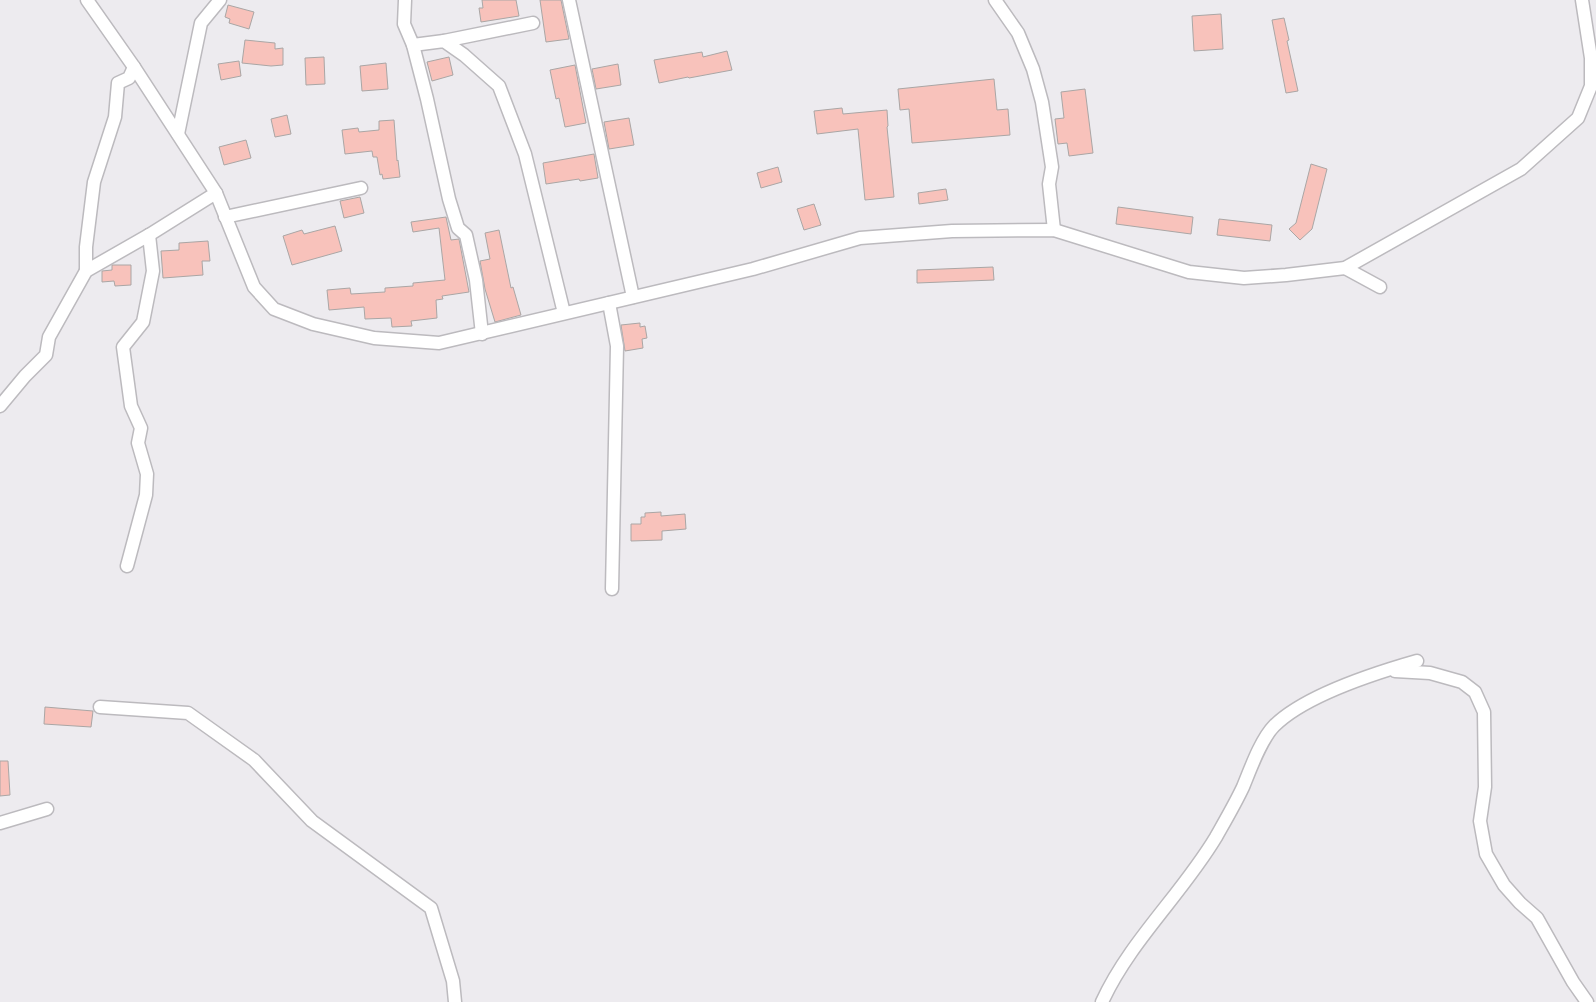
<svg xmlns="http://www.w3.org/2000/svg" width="1596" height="1002" font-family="'Noto Sans',sans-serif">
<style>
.building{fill:#f8c2bb;stroke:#aaa6a5}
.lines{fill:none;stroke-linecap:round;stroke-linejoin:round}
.minor-casing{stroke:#bcbabe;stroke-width:15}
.minor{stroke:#fff;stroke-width:12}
</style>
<rect width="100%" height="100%" fill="#edebef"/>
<g class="building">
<polygon points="482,0 516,0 519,16 481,22 479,8 483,8"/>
<polygon points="540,0 561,0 569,39 546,42"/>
<polygon points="228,5 254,12 249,29 229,23 230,19 225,17"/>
<polygon points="1221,14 1223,49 1194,51 1192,16"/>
<polygon points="1284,18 1289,40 1287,41 1298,91 1286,93 1272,20"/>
<polygon points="245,40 275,43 275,49 283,48 283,65 271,66 242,63"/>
<polygon points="727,51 732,70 689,78 688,77 659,83 654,60 702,52 703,57"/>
<polygon points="324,57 325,84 306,85 305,58"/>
<polygon points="449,57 453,75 432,81 427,62"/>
<polygon points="239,61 241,76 221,80 218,64"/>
<polygon points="386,63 388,89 362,91 360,66"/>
<polygon points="618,64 621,85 596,89 592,69"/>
<polygon points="575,65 586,123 565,127 559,98 556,99 550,70"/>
<polygon points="994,79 997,110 1008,109 1010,135 912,143 909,109 900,110 898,89"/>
<polygon points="1085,89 1093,153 1069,156 1067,143 1058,144 1055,119 1064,118 1061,92"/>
<polygon points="842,108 843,114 887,110 888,126 887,127 894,197 865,200 858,129 817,134 814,111"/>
<polygon points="287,115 291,134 275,137 271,119"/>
<polygon points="629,118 634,145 609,149 604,122"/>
<polygon points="394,120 397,161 398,160 400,177 383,179 382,174 380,175 377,157 373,157 372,151 345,154 342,130 358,128 359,132 379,130 379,121"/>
<polygon points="246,140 251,158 224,165 219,147"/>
<polygon points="594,154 598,178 580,181 579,179 546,184 543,163"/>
<polygon points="1311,164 1327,169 1312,229 1300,240 1289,229 1296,223"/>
<polygon points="778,167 782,182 761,188 757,173"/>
<polygon points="946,189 948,200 919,204 918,193"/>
<polygon points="360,197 364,213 344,218 340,201"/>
<polygon points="814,204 821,225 804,230 797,209"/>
<polygon points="1118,207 1193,217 1191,234 1116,224"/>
<polygon points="446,217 451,240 459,239 469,292 442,296 443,299 436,300 437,318 411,321 412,326 392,327 391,318 365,319 364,307 329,310 327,290 350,288 351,294 385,292 385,288 413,286 413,283 445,280 439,228 413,232 411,222"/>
<polygon points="1219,219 1272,225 1270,241 1217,235"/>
<polygon points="335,226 342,251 292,265 283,236 302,230 304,234"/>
<polygon points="499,230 511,288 513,287 521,315 495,322 485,289 480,261 490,259 485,233"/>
<polygon points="208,241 210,261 202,261 203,275 163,278 161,251 179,250 179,243"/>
<polygon points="112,265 131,265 131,285 115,286 114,281 102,282 102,271 112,270"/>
<polygon points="993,267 994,280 917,283 917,270"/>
<polygon points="640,323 640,327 645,326 647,338 642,339 643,348 625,351 621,325"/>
<polygon points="661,512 661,516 685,514 686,529 662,531 662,540 631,541 631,524 641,524 641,517 645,517 645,513"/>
<polygon points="45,707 93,711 91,727 44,724"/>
<polygon points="0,761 8,761 10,795 0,796"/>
</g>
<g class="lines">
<g class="minor-casing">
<g id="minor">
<polyline points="87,0 134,67 216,193 254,287 274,309 313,324 374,338 439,343 753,269 860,238 952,231 1054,230 1189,272 1244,278 1286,275 1345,268 1521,169 1578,118 1591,86 1591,58 1582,0"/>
<polyline points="405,0 404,24 413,45 444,41 464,55 499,86 525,154 564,313"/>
<polyline points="569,0 633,297"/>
<polyline points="995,0 1018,33 1033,69 1042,102 1052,167 1049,184 1054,230"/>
<polyline points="444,41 533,23"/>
<polyline points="413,45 427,99 449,199 458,228 466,235 476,280 482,334"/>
<polyline points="178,134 201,23 220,0"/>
<polyline points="225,217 361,188"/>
<polyline points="1345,268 1380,287"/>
<polyline points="86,271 86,247 94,182 115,117 118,83 129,78 134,67"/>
<polyline points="609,303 617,346 612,589"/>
<polyline points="0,406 25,376 46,355 49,337 86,271 149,235 216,193"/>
<polyline points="127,566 146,495 147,474 138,443 141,428 131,406 123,347 143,322 153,271 149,235"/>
<polyline points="1395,671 1430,673 1462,682 1475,692 1484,712 1485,787 1480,821 1486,854 1504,885 1520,903 1537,918 1573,982 1587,1002"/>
<polyline points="100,707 188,713 254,760 312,821 431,908 453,981 455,1002"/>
<polyline points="0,823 47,809"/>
<path d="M1102,1002C1130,941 1182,894 1216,837C1225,821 1235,804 1243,787C1250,770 1261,739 1274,726C1305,695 1375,673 1417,661"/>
</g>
</g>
<use href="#minor" class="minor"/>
</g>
</svg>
